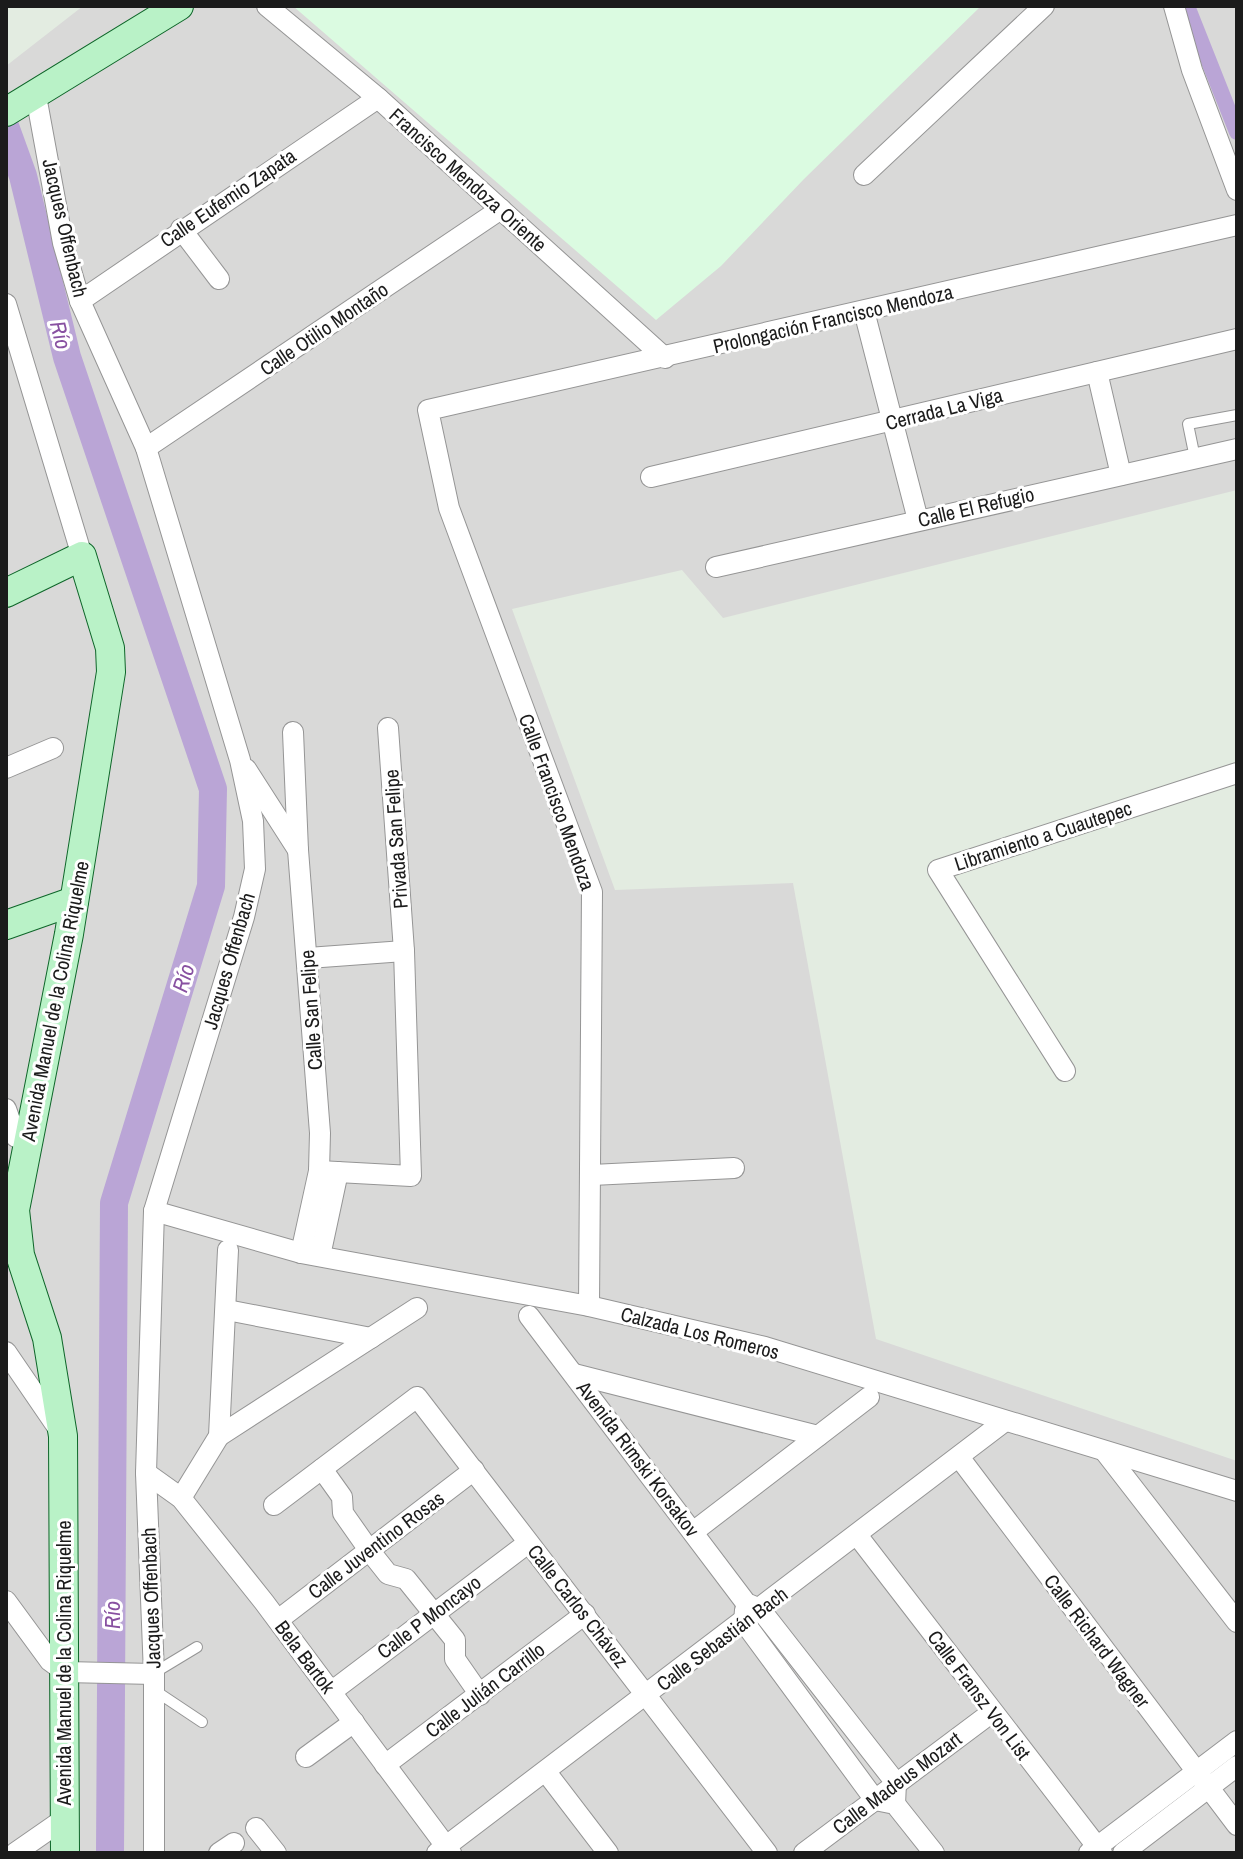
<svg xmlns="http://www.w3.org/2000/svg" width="1243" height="1859" font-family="'Archivo Narrow',sans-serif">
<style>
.residential{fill:#d9d9d8}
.education{fill:#dbfbe1}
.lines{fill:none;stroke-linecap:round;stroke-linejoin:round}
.canal{stroke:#baa5d6;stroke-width:16}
.river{stroke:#baa5d6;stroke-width:28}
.lane-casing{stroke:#959595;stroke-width:12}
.street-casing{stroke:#959595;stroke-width:22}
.secondary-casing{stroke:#0e6629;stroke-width:30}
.lane{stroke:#fff;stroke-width:10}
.street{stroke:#fff;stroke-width:20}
.secondary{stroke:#b9f2c7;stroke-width:28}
.labels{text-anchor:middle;stroke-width:6;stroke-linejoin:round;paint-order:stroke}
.street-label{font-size:20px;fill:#1b1b1b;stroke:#fff}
.water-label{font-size:22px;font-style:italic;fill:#8851a1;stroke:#fff}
</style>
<rect width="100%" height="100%" fill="#e3ece1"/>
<polygon class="residential" points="83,6 1237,6 1237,490 723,618 682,570 512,609 615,890 793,883 876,1339 1237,1461 1237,1853 6,1853 6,66"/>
<polygon class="education" points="293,6 981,6 804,179 721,266 656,320"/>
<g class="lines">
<polyline class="canal" points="1187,6 1237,132"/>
<polyline class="river" points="6,129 23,176 67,357 213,789 211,886 114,1203 110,1853"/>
<g class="lane-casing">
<g id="lane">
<polyline points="1195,458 1188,424 1237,415"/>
<polyline points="154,1673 197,1647"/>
<polyline points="154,1690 202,1722"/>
</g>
</g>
<g class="street-casing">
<g id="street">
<polyline points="267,6 378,98 665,358"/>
<polyline points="1174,6 1192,70 1237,190"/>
<polyline points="36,96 63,243 80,301 146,448 240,760 253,821 255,869 244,917 154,1211 146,1473 154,1674 154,1853"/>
<polyline points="864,175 1044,6"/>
<polyline points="181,229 219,279"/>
<polyline points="80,301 378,98"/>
<polyline points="6,304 82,556"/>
<polyline points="864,311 918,520"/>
<polyline points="1097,372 1121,475"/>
<polyline points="146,448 501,209"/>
<polyline points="651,477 1237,339"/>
<polyline points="716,567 1237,449"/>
<polyline points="293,732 298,850 320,1133 319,1171 301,1253"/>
<polyline points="6,768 53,748"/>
<polyline points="246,769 298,850"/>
<polyline points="308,958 404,951"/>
<polyline points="1065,1071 938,870 1237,773"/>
<polyline points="6,1109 16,1137"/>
<polyline points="319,1171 411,1176 404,951 388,728"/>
<polyline points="592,1175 734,1168"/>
<polyline points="154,1211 301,1253 589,1306 765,1347 1237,1491"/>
<polyline points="320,1256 338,1172"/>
<polyline points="589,1306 592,892 449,508 428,410 1237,225"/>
<polyline points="227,1310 371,1338"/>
<polyline points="529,1316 746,1603 760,1609 896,1783 895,1804"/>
<polyline points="6,1352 58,1428"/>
<polyline points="574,1374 818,1436"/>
<polyline points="219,1436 417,1308"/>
<polyline points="1106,1453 1237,1622"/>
<polyline points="959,1457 1237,1825"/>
<polyline points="322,1469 342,1497 343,1513 369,1550 388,1574 406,1579 455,1640 455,1659 480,1695"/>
<polyline points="146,1473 181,1498 264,1602 451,1853"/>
<polyline points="181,1498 219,1436 228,1250"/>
<polyline points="274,1505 417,1397 767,1853"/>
<polyline points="693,1532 869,1397"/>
<polyline points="857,1535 1102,1853"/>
<polyline points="6,1601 50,1661 65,1672 154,1674"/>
<polyline points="745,1610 744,1622 875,1800 895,1804 934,1853"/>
<polyline points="278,1620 474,1470"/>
<polyline points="331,1692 528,1543"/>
<polyline points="306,1757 354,1722"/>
<polyline points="385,1765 585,1614"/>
<polyline points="546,1772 608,1853"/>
<polyline points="256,1828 276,1853"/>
<polyline points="15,1853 64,1819"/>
<polyline points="219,1853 234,1843"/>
<polyline points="437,1853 1005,1421"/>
<polyline points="804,1853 991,1713"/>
<polyline points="1089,1853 1237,1741"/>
<polyline points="1123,1853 1237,1766"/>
</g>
</g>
<g class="secondary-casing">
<g id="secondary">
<polyline points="6,112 179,6"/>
<polyline points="6,593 82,556 110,648 111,672 69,934 15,1210 20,1255 47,1338 63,1436 65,1853"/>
<polyline points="6,925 74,901"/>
</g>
</g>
<use href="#lane" class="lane"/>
<use href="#street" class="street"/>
<use href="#secondary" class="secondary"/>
</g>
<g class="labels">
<g class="street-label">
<text transform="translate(468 180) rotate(42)" y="7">Francisco Mendoza Oriente</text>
<text transform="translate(228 198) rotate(-34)" y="7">Calle Eufemio Zapata</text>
<text transform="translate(65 228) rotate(77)" y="7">Jacques Offenbach</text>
<text transform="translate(833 319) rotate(-13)" y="7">Prolongación Francisco Mendoza</text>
<text transform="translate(324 329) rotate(-34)" y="7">Calle Otilio Montaño</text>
<text transform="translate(944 409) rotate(-14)" y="7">Cerrada La Viga</text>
<text transform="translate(976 507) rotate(-13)" y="7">Calle El Refugio</text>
<text transform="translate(557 802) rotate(70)" y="7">Calle Francisco Mendoza</text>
<text transform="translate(1043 836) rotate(-18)" y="7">Libramiento a Cuautepec</text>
<text transform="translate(396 839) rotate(-94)" y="7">Privada San Felipe</text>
<text transform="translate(229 961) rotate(-74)" y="7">Jacques Offenbach</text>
<text transform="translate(55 1001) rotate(-79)" y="7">Avenida Manuel de la Colina Riquelme</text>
<text transform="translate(311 1010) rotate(-94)" y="7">Calle San Felipe</text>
<text transform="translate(700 1333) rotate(14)" y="7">Calzada Los Romeros</text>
<text transform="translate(638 1459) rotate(53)" y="7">Avenida Rimski Korsakov</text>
<text transform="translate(376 1545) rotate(-37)" y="7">Calle Juventino Rosas</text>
<text transform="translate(151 1598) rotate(-92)" y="7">Jacques Offenbach</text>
<text transform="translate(578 1606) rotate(52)" y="7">Calle Carlos Chávez</text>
<text transform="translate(429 1617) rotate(-37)" y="7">Calle P Moncayo</text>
<text transform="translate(722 1639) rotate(-37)" y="7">Calle Sebastián Bach</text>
<text transform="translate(1097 1641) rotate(53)" y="7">Calle Richard Wagner</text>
<text transform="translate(305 1657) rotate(53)" y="7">Bela Bartok</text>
<text transform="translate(64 1663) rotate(-90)" y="7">Avenida Manuel de la Colina Riquelme</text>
<text transform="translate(485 1690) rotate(-37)" y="7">Calle Julián Carrillo</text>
<text transform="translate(979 1695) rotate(53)" y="7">Calle Fransz Von List</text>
<text transform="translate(897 1783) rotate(-37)" y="7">Calle Madeus Mozart</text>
</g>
<g class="water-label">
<text transform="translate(61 335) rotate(76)" y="8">Río</text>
<text transform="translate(183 978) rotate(-73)" y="8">Río</text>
<text transform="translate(112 1615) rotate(-90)" y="8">Río</text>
</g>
</g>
<rect width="1243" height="1859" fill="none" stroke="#1b1b1b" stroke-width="16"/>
</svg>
